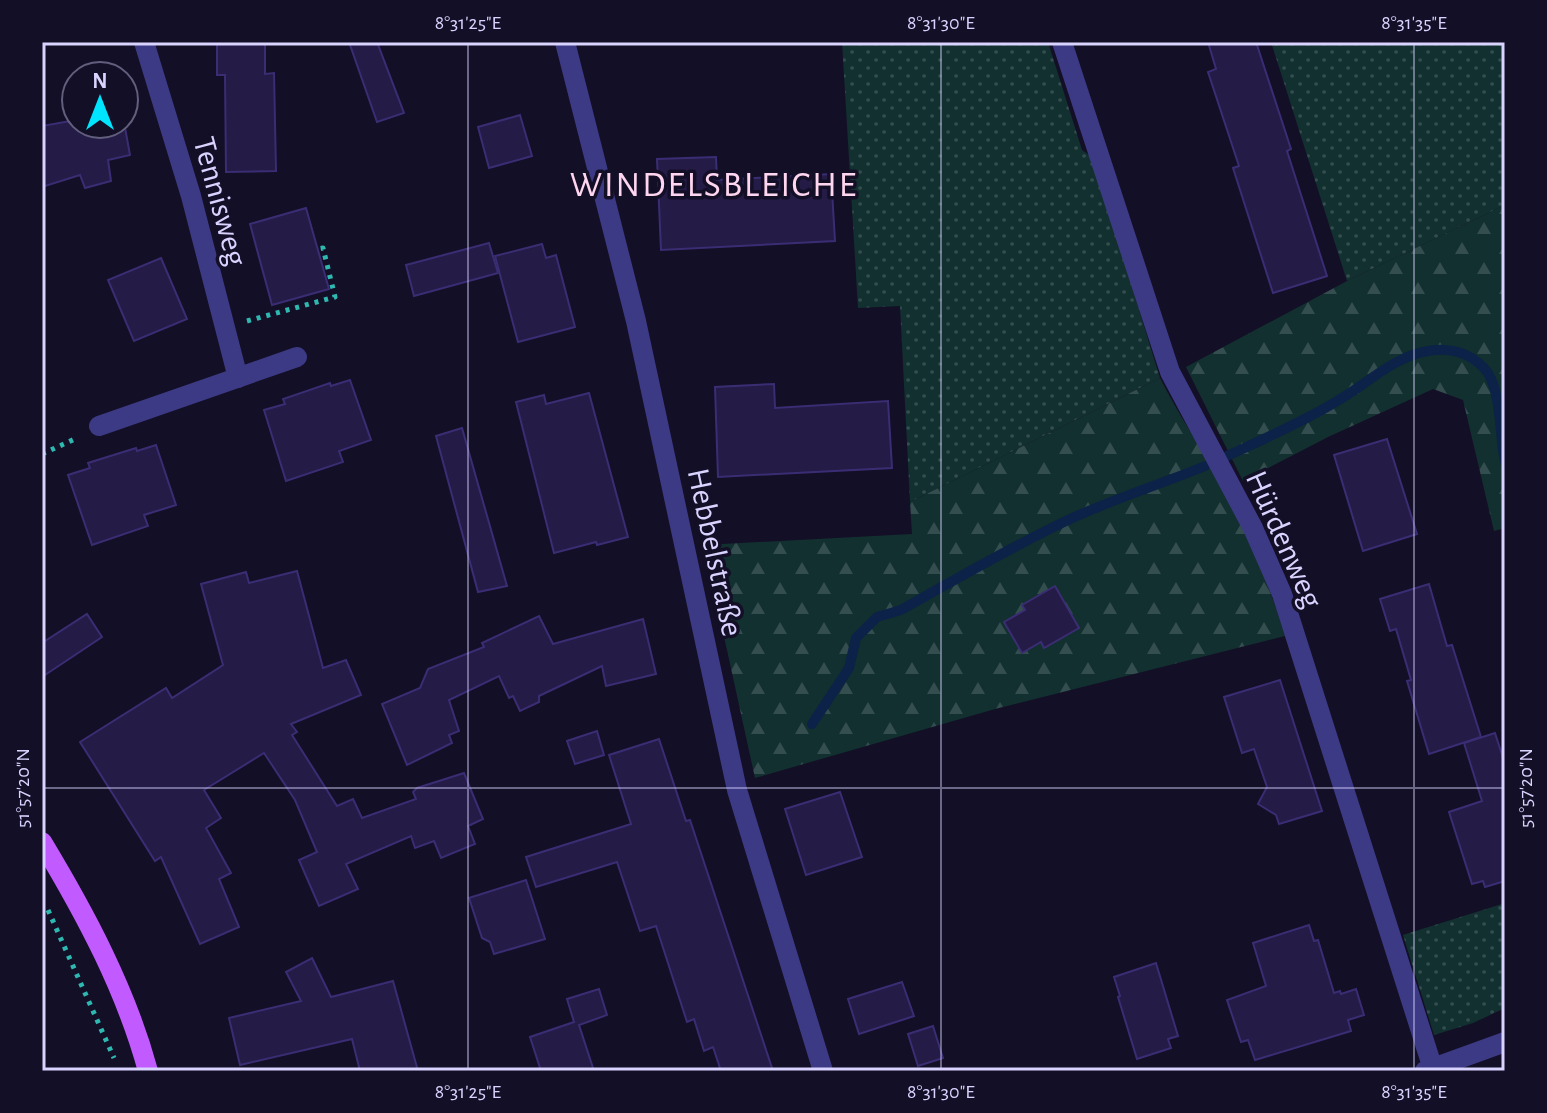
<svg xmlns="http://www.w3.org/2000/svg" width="1547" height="1113" font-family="'Alegreya Sans',sans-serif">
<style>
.grass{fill:url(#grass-dots)}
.forest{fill:url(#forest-firs)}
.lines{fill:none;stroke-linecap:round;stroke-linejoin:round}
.stream{stroke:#0c2248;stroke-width:10}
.building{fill:#241b47;stroke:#3b2d73;stroke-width:2}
.path{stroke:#2fb8b0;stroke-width:5;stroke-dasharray:4 6;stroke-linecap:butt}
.minor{stroke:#3d3a85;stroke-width:20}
.major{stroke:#c25bff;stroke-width:20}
.ticks{fill:none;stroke:#d9d4ff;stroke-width:2;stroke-opacity:0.45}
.labels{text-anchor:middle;stroke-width:7;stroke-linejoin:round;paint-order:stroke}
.street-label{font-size:32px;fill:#d9d4ff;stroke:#130f26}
.quarter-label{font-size:36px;letter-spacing:2px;fill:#ffd6f0;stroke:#130f26}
.neatline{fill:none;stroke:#d9d4ff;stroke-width:3}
.ticks-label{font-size:20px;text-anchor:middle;fill:#d9d4ff}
</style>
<defs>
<pattern id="grass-dots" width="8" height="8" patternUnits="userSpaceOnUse" patternTransform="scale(2)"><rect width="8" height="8" fill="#12302f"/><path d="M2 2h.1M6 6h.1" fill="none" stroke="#344d4e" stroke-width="1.8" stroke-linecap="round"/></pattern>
<pattern id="forest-firs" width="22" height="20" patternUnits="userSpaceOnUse" patternTransform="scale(2)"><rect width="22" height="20" fill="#12302f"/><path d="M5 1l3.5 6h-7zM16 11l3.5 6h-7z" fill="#344d4e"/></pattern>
</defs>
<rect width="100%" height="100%" fill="#130f26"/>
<g class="grass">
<polygon points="842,42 1048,42 1082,150 1092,157 1160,378 910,502 900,306 858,308"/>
<polygon points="1271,42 1505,42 1505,205 1347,281"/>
<polygon points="1505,903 1505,1008 1473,1023 1434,1035 1403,935"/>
</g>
<g class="forest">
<polygon points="1505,205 1505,528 1494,531 1463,400 1433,389 1328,437 1243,481 1186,367 1347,281"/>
<path d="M1160,378C1178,414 1200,446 1220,480C1249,529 1268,582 1285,636L995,709L755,778L704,545L912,534L910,502Z"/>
</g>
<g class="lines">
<g class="stream">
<path d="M1227,456C1268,437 1309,419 1347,395C1372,379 1397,356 1428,351C1448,347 1469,352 1484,368C1502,387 1499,436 1505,462"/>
<path d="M812,724L849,668L856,638L877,617L901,610C956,579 1011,547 1068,520C1113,499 1159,485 1205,466"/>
</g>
</g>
<g class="building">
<polygon points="217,42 265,42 265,74 274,73 276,171 226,172 225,75 217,75"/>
<polygon points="349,42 377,42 404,113 377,122"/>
<polygon points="1208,42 1256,42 1291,149 1287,151 1327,276 1273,293 1233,168 1239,166 1208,72 1216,69"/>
<polygon points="520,115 532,156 489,168 478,127"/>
<polygon points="76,120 76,124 124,122 130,155 108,160 111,181 85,188 80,175 42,187 42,126"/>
<polygon points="716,157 717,180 831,174 835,241 661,250 657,159"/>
<polygon points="306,208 329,289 272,305 250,224"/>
<polygon points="489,243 498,273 414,296 406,265"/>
<polygon points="542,244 546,258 556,255 575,327 518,342 495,256"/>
<polygon points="161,258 187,319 134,341 108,280"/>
<polygon points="350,380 371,440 339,451 343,462 286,481 264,410 285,404 283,399 330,383 331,386"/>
<polygon points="774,384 775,408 888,401 892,468 718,477 715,387"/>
<polygon points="589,393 628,537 597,545 596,542 554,553 516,402 544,395 546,404"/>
<polygon points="462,428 507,586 478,592 436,436"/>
<polygon points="1387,439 1417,534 1363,551 1334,455"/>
<polygon points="156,445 176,505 144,515 148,526 92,545 68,475 90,468 88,463 136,448 137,451"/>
<polygon points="297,571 323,668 346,660 361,695 291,724 297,732 292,735 337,806 353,799 362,818 416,799 413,792 417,788 464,773 483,819 468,826 475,844 441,858 434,841 415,848 411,836 346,864 358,889 319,906 299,860 317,852 295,800 264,753 204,790 221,818 206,828 231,873 219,879 239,927 200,944 161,857 155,861 80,742 166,688 172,698 223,665 201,584 246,572 249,583"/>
<polygon points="1429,584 1447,646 1452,645 1481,737 1429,754 1407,681 1411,680 1396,629 1390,631 1380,599"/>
<polygon points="1055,586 1079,628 1044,648 1041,642 1022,653 1004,622 1025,610 1022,605"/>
<polygon points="87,614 102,637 42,677 42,643"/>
<polygon points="539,616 553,644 643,619 656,674 606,686 602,666 539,696 539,702 520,711 513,696 509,698 499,676 449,700 459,731 449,735 452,743 407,765 382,704 420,688 428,669 484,647 482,643"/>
<polygon points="1280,680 1322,811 1279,824 1276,815 1258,804 1267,787 1254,749 1242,753 1224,697"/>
<polygon points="597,731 604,755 575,764 567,741"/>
<polygon points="1495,733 1505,764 1505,881 1485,887 1483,881 1472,884 1449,812 1482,801 1464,743"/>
<polygon points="659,739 686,821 690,820 773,1071 721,1071 713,1047 704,1051 694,1019 687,1022 656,926 640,931 617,862 536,887 526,857 631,824 609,755"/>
<polygon points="840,792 862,857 806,875 785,809"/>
<polygon points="526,880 545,939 494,954 490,942 482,938 469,898"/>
<polygon points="1309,925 1314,941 1318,940 1334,993 1340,991 1341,994 1356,989 1364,1015 1348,1020 1351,1031 1255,1060 1248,1040 1241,1042 1227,1000 1266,986 1253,943"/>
<polygon points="312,958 331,997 393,981 418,1071 360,1071 352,1039 240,1065 229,1018 301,1001 286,972"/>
<polygon points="1156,963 1178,1036 1168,1039 1171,1048 1137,1059 1118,997 1120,996 1114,977"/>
<polygon points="902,982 914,1016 859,1034 848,999"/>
<polygon points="599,989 607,1015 579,1025 594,1071 541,1071 530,1037 574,1022 567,999"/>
<polygon points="933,1026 943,1058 918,1066 908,1034"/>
</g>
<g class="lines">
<g class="path">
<polyline points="247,321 335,297 323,248 318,249"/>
<polyline points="42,454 77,438"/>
<polyline points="48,910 114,1058"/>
</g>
<g class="minor">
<polyline points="144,42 191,196 238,378"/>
<polyline points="565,42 636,321 737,790 823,1071"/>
<polyline points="1062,42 1170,372 1253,528 1282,594 1433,1069"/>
<polyline points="99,426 297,357"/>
<polyline points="1425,1071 1505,1042"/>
</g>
<path class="major" d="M42,842C86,915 126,990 148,1071"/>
</g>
<path class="ticks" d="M468,42V1071M941,42V1071M1414,42V1071M42,788H1505"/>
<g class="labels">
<g class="street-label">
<text transform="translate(221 201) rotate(75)" y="11">Tennisweg</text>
<text transform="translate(1285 539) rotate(66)" y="11">Hürdenweg</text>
<text transform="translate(716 552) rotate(78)" y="11">Hebbelstraße</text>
</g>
<g class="quarter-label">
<text x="714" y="196">WINDELSBLEICHE</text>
</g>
</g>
<rect width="1547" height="1113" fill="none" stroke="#130f26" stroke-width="88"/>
<g transform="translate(100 100)"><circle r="38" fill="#130f26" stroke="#625e7d" stroke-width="2"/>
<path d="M0-6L14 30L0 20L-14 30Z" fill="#00e5ff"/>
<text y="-12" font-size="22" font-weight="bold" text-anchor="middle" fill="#d9d4ff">N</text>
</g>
<rect x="44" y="44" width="1459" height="1025" class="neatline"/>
<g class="ticks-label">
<text x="468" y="29">8°31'25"E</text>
<text x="941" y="29">8°31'30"E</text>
<text x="1414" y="29">8°31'35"E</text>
<text transform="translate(22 788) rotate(-90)" y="7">51°57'20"N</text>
<text transform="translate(1525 788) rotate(-90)" y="7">51°57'20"N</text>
<text x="468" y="1098">8°31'25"E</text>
<text x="941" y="1098">8°31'30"E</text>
<text x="1414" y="1098">8°31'35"E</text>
</g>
</svg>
